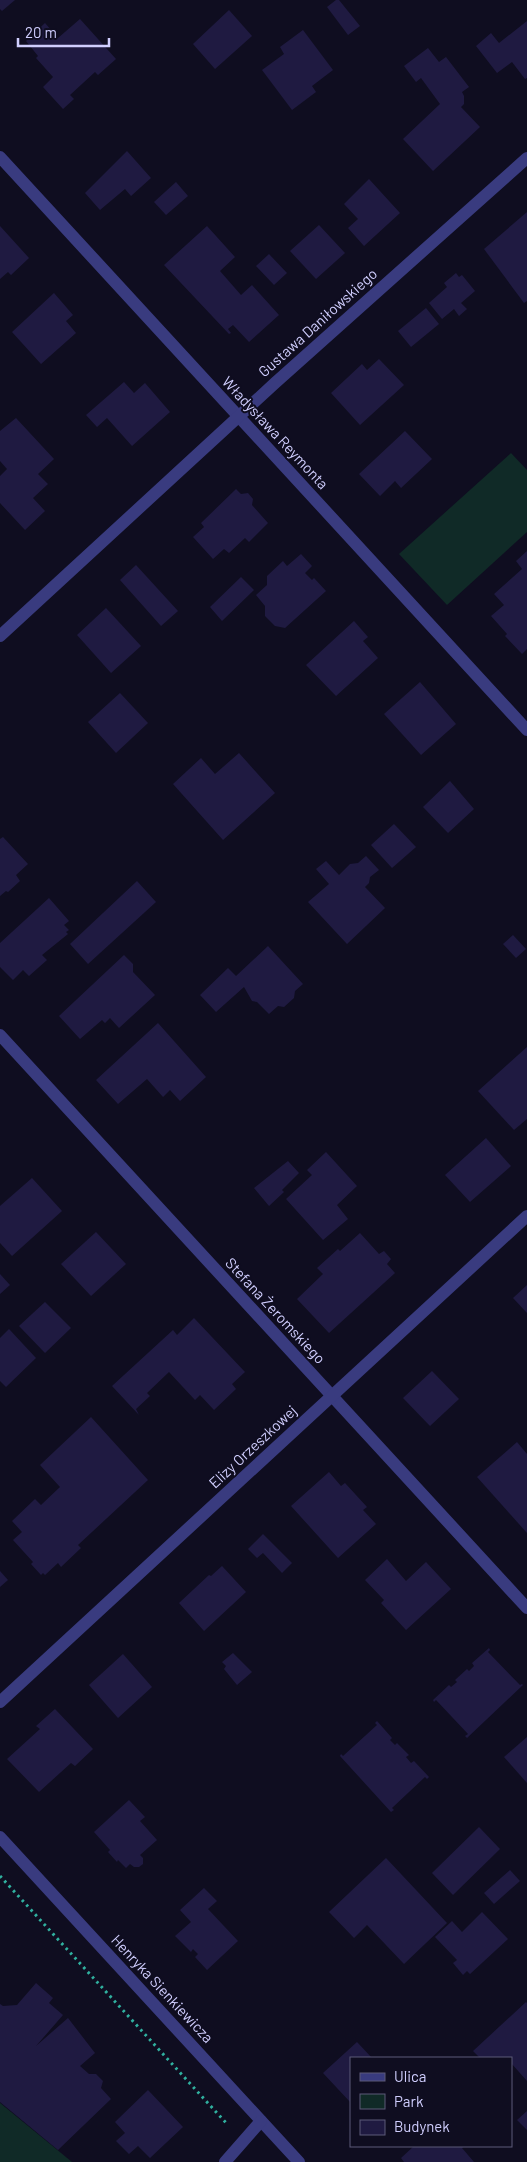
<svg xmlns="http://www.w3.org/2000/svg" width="527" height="2162" font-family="Barlow,sans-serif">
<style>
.green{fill:#102a27}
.building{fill:#1f1a41}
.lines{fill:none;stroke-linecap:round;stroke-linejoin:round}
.path{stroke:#30b09f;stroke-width:3;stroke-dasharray:2.5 4;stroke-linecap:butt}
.minor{stroke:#393b7f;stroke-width:12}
.labels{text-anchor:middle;stroke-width:4;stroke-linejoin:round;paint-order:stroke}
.street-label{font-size:15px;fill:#d0cefe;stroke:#0f0d20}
</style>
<rect width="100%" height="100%" fill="#0f0d20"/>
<g class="green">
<polygon points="511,453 527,470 527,532 447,605 399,554"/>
<polygon points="0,2103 72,2162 0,2162"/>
</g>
<g class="building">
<polygon points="0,0 15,0 2,11 0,9"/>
<polygon points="336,0 339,0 360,26 348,35 327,7"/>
<polygon points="229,10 252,36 215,69 193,44"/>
<polygon points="80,19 116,59 98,75 95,72 70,95 74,99 63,109 43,87 53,77 36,58 38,56 26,41 45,23 58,38"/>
<polygon points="527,21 527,78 525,79 512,62 497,73 476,46 491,33 499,43"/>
<polygon points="303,30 333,70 312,86 316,92 292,110 262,70 284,54 280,47"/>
<polygon points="428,48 439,62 446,57 469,87 462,92 464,96 464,104 461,107 480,127 433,171 403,139 440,104 421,78 416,82 404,66"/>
<polygon points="127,151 151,178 131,196 125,189 100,210 85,193"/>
<polygon points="369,179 400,213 364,246 348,228 358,219 344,204"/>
<polygon points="176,182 188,196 166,215 154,202"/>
<polygon points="527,212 527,301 524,303 484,249"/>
<polygon points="319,225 345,253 316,279 290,251"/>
<polygon points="0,226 29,258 11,275 8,272 0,279"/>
<polygon points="207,226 235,257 220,271 241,295 252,285 279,315 249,342 233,325 228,329 231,333 229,334 164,265"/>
<polygon points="269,254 287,273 274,285 256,266"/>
<polygon points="456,273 459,277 462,275 475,291 461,303 467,309 459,316 454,309 442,319 429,303 447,287 444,283"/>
<polygon points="54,293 73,315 66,321 76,333 41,364 12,332"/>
<polygon points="426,308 439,324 411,347 398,331"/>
<polygon points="379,359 404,385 360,425 331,393 362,364 367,370"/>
<polygon points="124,382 134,393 145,383 170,412 132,446 107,418 97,427 86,415"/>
<polygon points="16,418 54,459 38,474 48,484 33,498 45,511 25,530 0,503 0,476 7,469 0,461 0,431"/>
<polygon points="405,431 432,459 401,488 395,481 380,496 359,474"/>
<polygon points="236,489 241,494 248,493 253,499 252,505 268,523 249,542 245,538 229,553 224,549 213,559 193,537 204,527 201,523"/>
<polygon points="527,551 527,649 522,654 505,636 507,634 491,616 504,605 494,594 522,569 516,561"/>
<polygon points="301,554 312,566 305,573 312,580 314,578 326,591 285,628 275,626 265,616 265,606 256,595 267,585 267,576 283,561 287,566"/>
<polygon points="136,565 178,611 161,626 120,580"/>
<polygon points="241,577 254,590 222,621 210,607"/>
<polygon points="106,608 141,646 111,673 77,635"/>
<polygon points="354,621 368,637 363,641 378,658 336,696 306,665"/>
<polygon points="420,682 456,724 421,755 384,714"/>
<polygon points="120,693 148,723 116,753 88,722"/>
<polygon points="239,753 275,793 223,840 173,784 201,758 215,774"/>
<polygon points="450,781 474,809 448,833 423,807"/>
<polygon points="394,824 416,847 392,868 371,845"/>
<polygon points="3,837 28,864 16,875 20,881 8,892 6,891 0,896 0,839"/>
<polygon points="366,856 379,870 370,877 369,883 365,887 385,908 347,944 308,902 329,884 316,869 326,861 339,875 350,864 358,863"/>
<polygon points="137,881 156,902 88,964 70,944"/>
<polygon points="49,898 69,921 64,925 69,930 66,932 68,934 42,955 47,960 29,976 23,970 13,980 0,967 0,943"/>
<polygon points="513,935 526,949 516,958 503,944"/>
<polygon points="268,946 303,984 295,991 294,998 284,1007 278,1006 269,1014 257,1002 252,1001 244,987 216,1012 200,995 228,968 236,976"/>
<polygon points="124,955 133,964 133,972 155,995 119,1028 110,1018 105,1023 102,1020 80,1039 59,1016"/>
<polygon points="158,1023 206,1077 180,1101 170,1090 163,1097 147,1079 118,1104 96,1080"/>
<polygon points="527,1047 527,1119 514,1130 478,1091"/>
<polygon points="486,1138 511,1166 470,1202 445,1175"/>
<polygon points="326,1152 357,1186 337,1205 348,1219 323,1240 286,1199 312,1175 307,1170"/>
<polygon points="288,1161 299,1173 282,1190 284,1192 269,1206 254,1188"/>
<polygon points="32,1178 62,1211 12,1256 0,1243 0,1206"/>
<polygon points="96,1232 126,1264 91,1296 61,1264"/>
<polygon points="360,1233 379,1254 384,1251 391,1259 387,1264 395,1273 329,1333 297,1299 323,1274 317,1268 338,1249 340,1251"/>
<polygon points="0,1274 10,1285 0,1294"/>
<polygon points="527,1285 527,1313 513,1298"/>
<polygon points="45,1302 71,1328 45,1353 19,1326"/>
<polygon points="194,1318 245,1372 232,1384 236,1389 214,1410 200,1395 195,1400 169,1372 147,1393 150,1396 136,1409 139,1415 112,1386 173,1330 177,1335"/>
<polygon points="9,1329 36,1358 6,1387 0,1381 0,1338"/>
<polygon points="432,1371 459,1399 430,1426 403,1398"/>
<polygon points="91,1417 148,1480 78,1545 81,1548 61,1567 58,1563 45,1575 43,1573 41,1575 31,1564 33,1562 13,1540 22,1532 12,1521 35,1499 41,1505 60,1487 40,1465"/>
<polygon points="517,1442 527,1454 527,1533 477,1477"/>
<polygon points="329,1472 341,1486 345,1483 367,1507 363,1510 376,1524 338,1558 291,1506"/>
<polygon points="263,1534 292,1563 282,1573 263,1553 257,1558 248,1549"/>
<polygon points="387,1559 406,1581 426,1562 451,1589 406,1630 381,1603 384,1600 365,1580"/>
<polygon points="222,1566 246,1592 204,1631 179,1603 209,1575 211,1576"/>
<polygon points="0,1571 8,1580 0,1587"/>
<polygon points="489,1648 490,1650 488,1652 520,1685 522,1684 523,1685 467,1738 465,1736 468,1734 436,1700 434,1702 433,1700 449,1685 451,1687 457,1682 455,1680 467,1669 469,1671 474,1666 472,1663"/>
<polygon points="233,1653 252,1672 237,1685 224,1669 226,1666 222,1662"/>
<polygon points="123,1654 152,1687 118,1718 89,1685"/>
<polygon points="55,1709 93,1749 75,1766 71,1763 39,1792 7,1759 40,1729 36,1726"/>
<polygon points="377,1721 392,1738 390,1740 395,1745 397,1743 409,1755 406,1757 411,1763 414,1761 429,1777 427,1779 425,1777 392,1808 394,1810 391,1812 340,1756 341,1754 343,1756 377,1725 375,1723"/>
<polygon points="527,1737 527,1783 504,1757"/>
<polygon points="129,1800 145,1817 140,1821 157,1840 140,1855 143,1858 143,1864 139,1867 134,1867 130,1864 126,1868 118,1860 117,1862 108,1852 110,1850 94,1832"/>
<polygon points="479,1827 500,1849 453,1895 432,1873"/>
<polygon points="386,1858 447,1923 404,1964 367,1925 354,1938 329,1912"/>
<polygon points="510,1870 520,1881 494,1904 484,1893"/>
<polygon points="204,1888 217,1901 208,1909 238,1941 207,1970 195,1957 198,1954 193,1949 191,1952 175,1936 191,1922 180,1910"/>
<polygon points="482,1912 508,1939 470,1974 467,1971 463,1975 453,1963 457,1960 435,1937 452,1921 462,1932"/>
<polygon points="36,1983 53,1998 49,2003 63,2015 36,2046 68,2018 95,2053 80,2066 89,2074 96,2074 103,2081 101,2088 111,2099 58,2150 0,2102 0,2004 3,2006 17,2005"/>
<polygon points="526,2002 527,2003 527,2081 511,2063 511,2058 480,2058 473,2051"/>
<polygon points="357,2042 372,2058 351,2058 351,2103 323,2073"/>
<polygon points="148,2090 183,2127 150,2158 138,2146 129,2154 116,2141 125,2133 115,2122"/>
<polygon points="527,2111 527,2130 517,2120"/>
<polygon points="414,2146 465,2146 462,2148 474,2162 404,2162 401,2158"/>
</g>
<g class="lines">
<polyline class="path" points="0,1876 228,2125"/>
<g class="minor">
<polyline points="0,157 527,730"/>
<polyline points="0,636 275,383 527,158"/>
<polyline points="0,1035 527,1608"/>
<polyline points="0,1702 527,1216"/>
<polyline points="0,1837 299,2162"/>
<polyline points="225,2162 261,2121"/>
</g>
</g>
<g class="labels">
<g class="street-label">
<text transform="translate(318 323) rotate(-42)" y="5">Gustawa Daniłowskiego</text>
<text transform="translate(275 433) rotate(47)" y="5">Władysława Reymonta</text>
<text transform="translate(275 1311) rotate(47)" y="5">Stefana Żeromskiego</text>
<text transform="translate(253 1447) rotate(-43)" y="5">Elizy Orzeszkowej</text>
<text transform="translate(162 1989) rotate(47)" y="5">Henryka Sienkiewicza</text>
</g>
</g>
<rect x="350" y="2057" width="162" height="90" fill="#0f0d20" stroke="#5c5a79"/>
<rect x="360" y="2073" width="25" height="8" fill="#393b7f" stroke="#5c5a79"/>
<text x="394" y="2082" font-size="15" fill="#d0cefe">Ulica</text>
<rect x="360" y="2094" width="25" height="15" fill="#102a27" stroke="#5c5a79"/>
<text x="394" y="2107" font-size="15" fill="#d0cefe">Park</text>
<rect x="360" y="2120" width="25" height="15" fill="#1f1a41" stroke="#5c5a79"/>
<text x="394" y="2132" font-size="15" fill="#d0cefe">Budynek</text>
<path d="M18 38v8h91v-8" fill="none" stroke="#d0cefe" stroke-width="2.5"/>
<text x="25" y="38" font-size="15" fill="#d0cefe" stroke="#0f0d20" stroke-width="4" paint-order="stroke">20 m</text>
</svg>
